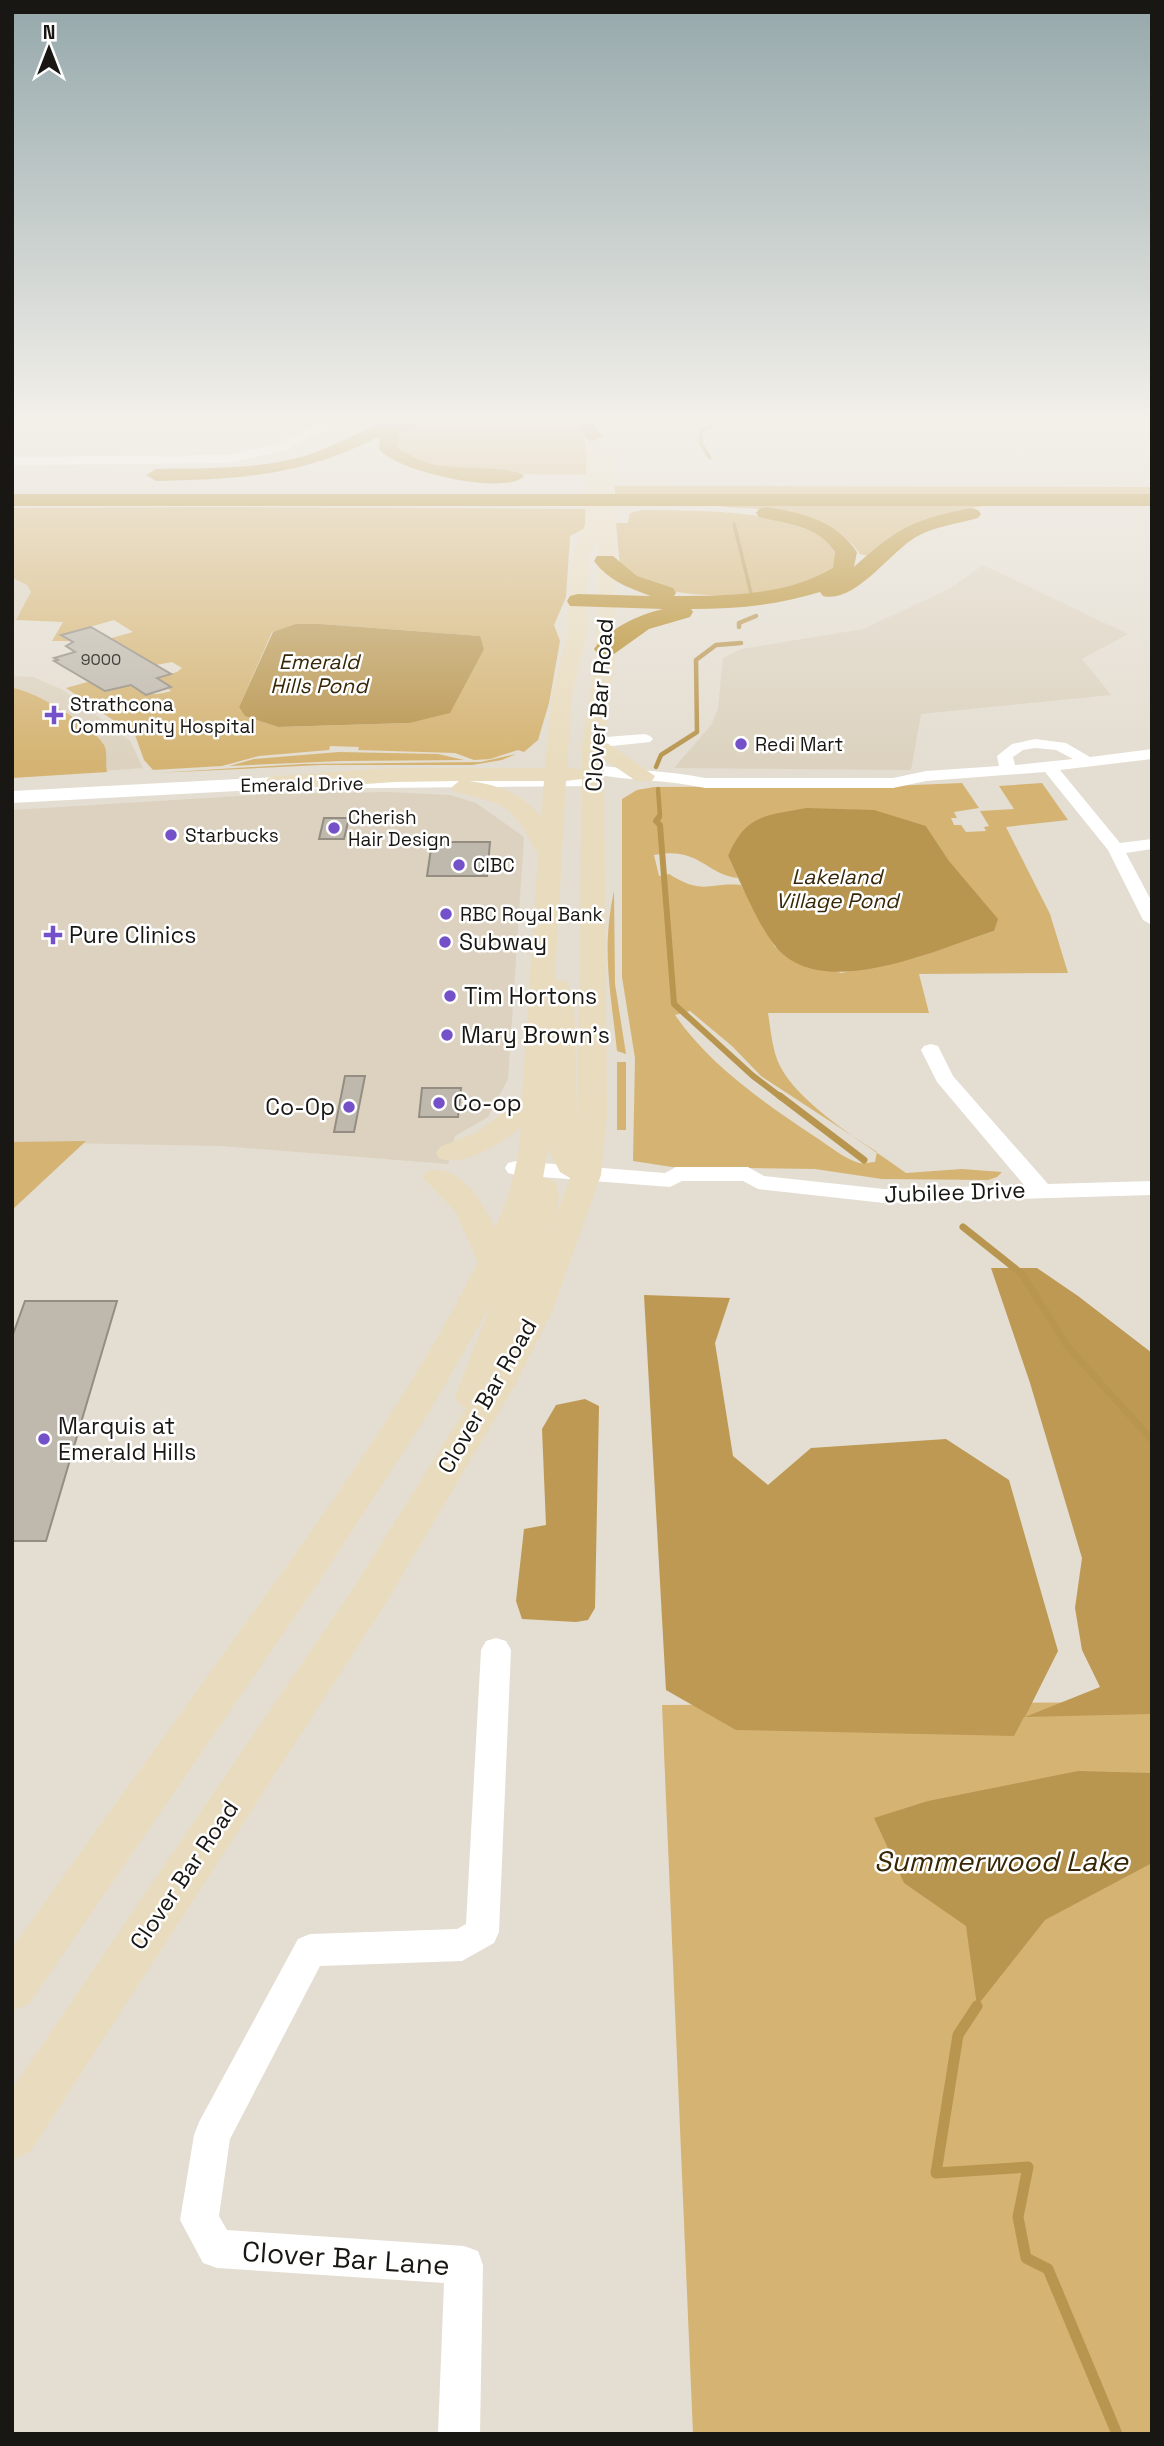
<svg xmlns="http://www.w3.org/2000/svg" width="1164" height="2446" font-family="'Space Grotesk',sans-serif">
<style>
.built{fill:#dcd2bf}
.green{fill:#d5b473;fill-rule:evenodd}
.forest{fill:#bd9953}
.water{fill:#b9964f}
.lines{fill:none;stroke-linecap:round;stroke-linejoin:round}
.stream-far4{stroke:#b9964f;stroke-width:3.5}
.stream-far3{stroke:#b9964f;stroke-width:4.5}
.stream-far2{stroke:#b9964f;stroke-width:6}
.stream-far1{stroke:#b9964f;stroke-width:7}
.stream{stroke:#b9964f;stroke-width:11}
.building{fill:#bfb9ad;stroke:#938d82;stroke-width:2}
.minor{fill:#fff;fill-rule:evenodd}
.tertiary{fill:#fff;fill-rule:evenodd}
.secondary{fill:#e9dcbe;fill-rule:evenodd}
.motorway{fill:#b68a26;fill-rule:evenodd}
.poi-dot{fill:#7450c9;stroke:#fff;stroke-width:2.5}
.labels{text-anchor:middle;stroke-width:5;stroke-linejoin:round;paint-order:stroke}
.far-number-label{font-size:16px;fill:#42403a}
.far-poi-label{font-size:19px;fill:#191713;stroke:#fff;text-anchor:start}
.far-street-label{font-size:19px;fill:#191713;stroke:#fff}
.far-water-label{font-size:21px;font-style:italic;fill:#372707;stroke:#fff}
.street-label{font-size:23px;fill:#191713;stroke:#fff}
.poi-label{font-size:23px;fill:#191713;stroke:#fff;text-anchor:start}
.near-water-label{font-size:28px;font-style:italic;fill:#372707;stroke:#fff}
.near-street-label{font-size:28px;fill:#191713;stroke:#fff}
</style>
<rect width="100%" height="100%" fill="#e4ddd1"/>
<g class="built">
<polygon points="983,565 1128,634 1082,659 1111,695 921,714 911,770 674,768 711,725 718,709 723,658 741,649 863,629 951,588"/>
<polygon points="12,579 26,584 32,594 12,626"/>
<polygon points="12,676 33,677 63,690 130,741 143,768 12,778"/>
<polygon points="386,792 450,795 476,803 524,837 508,1079 488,1117 455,1136 448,1164 221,1146 12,1142 12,810 271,794"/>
</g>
<g class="green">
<path d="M417,421H571C586,429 589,459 588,475C545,473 417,480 394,441L402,427Z"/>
<polygon points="613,486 1152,487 1152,497 613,497"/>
<path d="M986,505L947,514L910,526L869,556L860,554C845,528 797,516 769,511C753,507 735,509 720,506Z"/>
<path d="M229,507L588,509L589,526L570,536L566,597L554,625L560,641L549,703L538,740L524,752L518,750L490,759L474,760L455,753L358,750L359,747L330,746L329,750L259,756L222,766L153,770L144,760L135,735L66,688L116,674L97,686L105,691L131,685C147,695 154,696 171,691L168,688L171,686L157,678L177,672L182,668L172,662L156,665L108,639L133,632L114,620L62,635L71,641H52L63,622L16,620L31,592L27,585L12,578V508ZM321,624L480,636L409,723L278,727L246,716L239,707L272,632Z"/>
<path d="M642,510C684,511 814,507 834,551C836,557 837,565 832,571C807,601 699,599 662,589C646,584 634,576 620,567L616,523H628L630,513Z"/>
<path d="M12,688C33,690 94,726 104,745C108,753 105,763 107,772L12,778Z"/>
<polygon points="339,752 438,754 464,760 340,761 229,766 254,759"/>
<polygon points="516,754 502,760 472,765 321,765 155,773 303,764 481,762"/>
<path d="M962,783L979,808L954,812L957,818H951L954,825H961L966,832L986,831L984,827L989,826L980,811L1014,809L999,786L1042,783L1068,820L1006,827L1050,914L1068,973L919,974L929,1013H768C771,1031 772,1050 780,1066C801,1107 868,1145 906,1173L962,1169L1002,1172L997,1177L988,1180L882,1179L815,1169L672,1167L633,1161L635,1058L622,977V799L637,790L654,787L890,786ZM926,826L994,931L919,957L841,973L775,947L741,885C708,882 704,896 669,874L659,876L654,855C699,846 705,874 738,878L728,856ZM690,1011L732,1046L761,1076L877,1152L875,1162C870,1162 864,1164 859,1163C845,1159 829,1146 817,1138C766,1104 710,1066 675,1015Z"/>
<path d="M614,891L615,984L626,1054L617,1051C611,992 601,951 614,891Z"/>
<rect x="617" y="1062" width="9" height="68"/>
<polygon points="86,1141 12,1210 12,1142"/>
<polygon points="1152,1702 1152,2434 693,2434 662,1705"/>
</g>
<g class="forest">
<polygon points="991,1268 1037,1268 1078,1296 1152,1353 1152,1714 1024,1717 1014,1736 736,1730 666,1690 644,1295 730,1298 715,1343 733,1456 768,1485 811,1448 946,1439 1009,1480 1058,1651 1025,1717 1100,1687 1082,1650 1075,1608 1082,1558 1030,1383"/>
<polygon points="585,1399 599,1406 595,1608 588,1620 576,1622 522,1619 516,1601 524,1529 546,1525 542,1429 556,1405"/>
</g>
<g class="water">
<polygon points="296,624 321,624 480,636 484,649 450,713 409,723 278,727 245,716 239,707 273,632"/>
<path d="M806,808L874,810L926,826L949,861L998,919L994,931C938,949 822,1003 776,947C759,927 740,881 728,856C746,814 765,816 806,808Z"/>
<polygon points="1078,1771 1152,1773 1152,1863 1045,1920 977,2006 966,1926 904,1883 874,1818 928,1801"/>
</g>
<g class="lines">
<g class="stream-far4">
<polyline points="710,458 701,444 701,431 718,423 734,421"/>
<polyline points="734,524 751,593"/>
</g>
<g class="stream-far3">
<polyline points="739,627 739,623 756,616"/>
<polyline points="656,767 661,755 697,732 696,660 716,645 741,643"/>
<polyline points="658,819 660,816 658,789"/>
</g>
<polyline class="stream-far2" points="659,817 656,821 660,825 674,1004 753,1076 782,1098"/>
<g class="stream-far1">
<polyline points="780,1096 864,1160"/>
<polyline points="963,1227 1022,1274 1068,1347 1152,1440"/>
</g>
<polyline class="stream" points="977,2006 958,2035 936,2173 1028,2167 1018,2217 1026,2258 1048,2269 1117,2434"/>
</g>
<g class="building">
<polygon points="91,627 171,674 157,678 171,687 146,695 131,685 105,691 54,661 58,660 54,658 75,652 66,646 73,642 61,635"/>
<polygon points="324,818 349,818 344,839 319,839"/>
<polygon points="432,842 490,842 487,876 427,876"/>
<polygon points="345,1076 365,1076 354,1132 334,1132"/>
<polygon points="422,1088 461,1088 458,1117 419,1117"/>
<polygon points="25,1301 117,1301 46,1541 12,1541 12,1337"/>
</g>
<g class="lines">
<g class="minor">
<polygon points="645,734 650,736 653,739 650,742 593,748 585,743 593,738"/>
<path d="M1035,739L1066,743L1090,757L1152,749V759L1060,770L1120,843L1152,839V849L1126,853L1152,902V925L1143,920L1108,850L1045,772L926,781L893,788H705C666,779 626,782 586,772L584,769L592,764C630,771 668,770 705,778H893L926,771L999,766L997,756L1012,744ZM1035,748L1056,750L1073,759L1015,765L1013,757L1023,750Z"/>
<polygon points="931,1044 938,1046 953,1076 1048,1184 1152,1181 1152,1195 884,1203 758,1189 743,1181 682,1181 670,1187 516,1175 508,1173 505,1168 508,1163 516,1161 665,1173 676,1167 748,1167 764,1176 884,1189 1024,1185 937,1082 921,1050 924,1046"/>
<polygon points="496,1638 506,1641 511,1650 499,1932 494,1943 462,1961 320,1966 230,2139 219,2216 227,2230 464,2246 478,2251 483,2265 480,2434 438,2434 444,2283 217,2268 203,2263 180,2220 194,2135 199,2122 298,1939 310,1934 457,1929 466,1924 481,1650 486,1641"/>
</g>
<g class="tertiary">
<polygon points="325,421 341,421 286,450 228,463 12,465 12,457 228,455 277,444"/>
<polygon points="592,776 599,778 602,782 599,786 276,789 12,803 12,791 276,777"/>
</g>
<path class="secondary" d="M596,421H610L601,436V461L608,444L622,421H636L622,444L615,467L616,654L604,741L655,776L652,781H636L604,759L607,1116L601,1175L552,1312L515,1385L384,1606L30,2152L12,2159V2089L356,1584L466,1408L461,1406L455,1397L491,1304L430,1411L320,1580L29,2004L12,2011V1948C92,1836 173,1724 253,1613C334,1500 416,1386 478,1262L455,1211L423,1178L427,1171C460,1163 483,1202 495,1228C510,1197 519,1161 521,1127C500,1143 468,1166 440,1159L436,1153L440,1147L478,1132L522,1098L538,854C511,804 509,805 455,792L452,787L459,781L395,782L276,790L268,788L265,783L268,778L276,776L395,768H545L552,695L567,635L571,558L585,525L587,436ZM598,533L596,654L582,743V770L567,767L572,695L587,635L589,558ZM582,779L577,1116V1124L574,1002L566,981L555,980L566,781ZM469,781H544L541,817C522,793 498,785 469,781ZM548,1149L560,1172L570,1178L542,1254C549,1233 567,1202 554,1181L543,1178Z"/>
<g class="motorway">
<path d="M383,421H417L399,435L397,447C409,455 422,462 437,465C454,469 515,466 524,476C508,496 396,472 379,449L380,436C303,476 241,479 156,481L146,475L156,469C206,468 260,470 308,455C334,446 358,433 383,421Z"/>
<polygon points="572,421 590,421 603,436 594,441 588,440"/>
<rect x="12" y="494" width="1140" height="12"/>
<path d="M766,507C803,513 835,520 857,552L854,567C899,527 912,520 971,508L978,510L981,514L978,518C957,524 935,526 916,537C890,552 855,604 823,596L820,592C778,605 736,609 691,609L693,612L690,617L649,629L614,654H598L594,649C609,628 638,615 663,609L570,606L567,601L570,596L578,594L651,596C629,588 609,581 594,561L597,556H613L637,576L673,588L676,593L674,596C728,596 785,596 833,568L835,552C818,525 787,524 759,517L756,513L759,509Z"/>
</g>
</g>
<linearGradient id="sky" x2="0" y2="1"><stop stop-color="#95a8ab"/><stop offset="0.55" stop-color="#f3f0ea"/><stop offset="1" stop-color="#f3f0ea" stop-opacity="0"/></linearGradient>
<rect width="1164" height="763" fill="url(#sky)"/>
<g class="poi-dot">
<path d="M50.5 704.5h7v7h7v7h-7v7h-7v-7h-7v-7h7z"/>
<circle cx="741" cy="744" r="7"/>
<circle cx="334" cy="828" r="7"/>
<circle cx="171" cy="835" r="7"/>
<circle cx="459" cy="865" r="7"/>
<circle cx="446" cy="914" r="7"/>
<path d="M49.5 924.5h7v7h7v7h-7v7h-7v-7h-7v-7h7z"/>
<circle cx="445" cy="942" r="7"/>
<circle cx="450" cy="996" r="7"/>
<circle cx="447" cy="1035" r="7"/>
<circle cx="439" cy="1103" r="7"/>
<circle cx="349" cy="1107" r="7"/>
<circle cx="44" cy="1439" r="7"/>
</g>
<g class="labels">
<g class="far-number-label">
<text x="101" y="665">9000</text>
</g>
<g class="far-poi-label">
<text x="70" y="711">Strathcona<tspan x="70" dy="22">Community Hospital</tspan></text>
<text x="755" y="751">Redi Mart</text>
<text x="348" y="824">Cherish<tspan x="348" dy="22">Hair Design</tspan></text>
<text x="185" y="842">Starbucks</text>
<text x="473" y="872">CIBC</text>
<text x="460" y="921">RBC Royal Bank</text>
</g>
<g class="far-street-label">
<text transform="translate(302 784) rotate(-1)" y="7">Emerald Drive</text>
</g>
<g class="far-water-label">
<text x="319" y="669">Emerald<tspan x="319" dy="24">Hills Pond</tspan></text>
<text x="837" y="884">Lakeland<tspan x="837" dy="24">Village Pond</tspan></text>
</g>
<g class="street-label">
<text transform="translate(599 705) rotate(-86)" y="8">Clover Bar Road</text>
<text transform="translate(955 1192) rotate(-2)" y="8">Jubilee Drive</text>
<text transform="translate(487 1396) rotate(-60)" y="8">Clover Bar Road</text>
<text transform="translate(184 1875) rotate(-56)" y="8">Clover Bar Road</text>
</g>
<g class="poi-label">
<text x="69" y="943">Pure Clinics</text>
<text x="459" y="950">Subway</text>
<text x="464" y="1004">Tim Hortons</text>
<text x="461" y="1043">Mary Brown's</text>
<text x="453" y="1111">Co-op</text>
<text x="335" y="1115" text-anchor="end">Co-Op</text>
<text x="58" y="1434">Marquis at<tspan x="58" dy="26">Emerald Hills</tspan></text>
</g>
<g class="near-water-label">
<text x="1001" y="1871">Summerwood Lake</text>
</g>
<g class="near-street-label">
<text transform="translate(346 2258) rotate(4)" y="10">Clover Bar Lane</text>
</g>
</g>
<rect width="1164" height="2446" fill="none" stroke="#191713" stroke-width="28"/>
<g transform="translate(49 49)" stroke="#ffffff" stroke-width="5" paint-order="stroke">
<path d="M0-5L12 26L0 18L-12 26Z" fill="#191713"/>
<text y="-10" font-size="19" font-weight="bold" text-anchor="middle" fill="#191713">N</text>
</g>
</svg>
